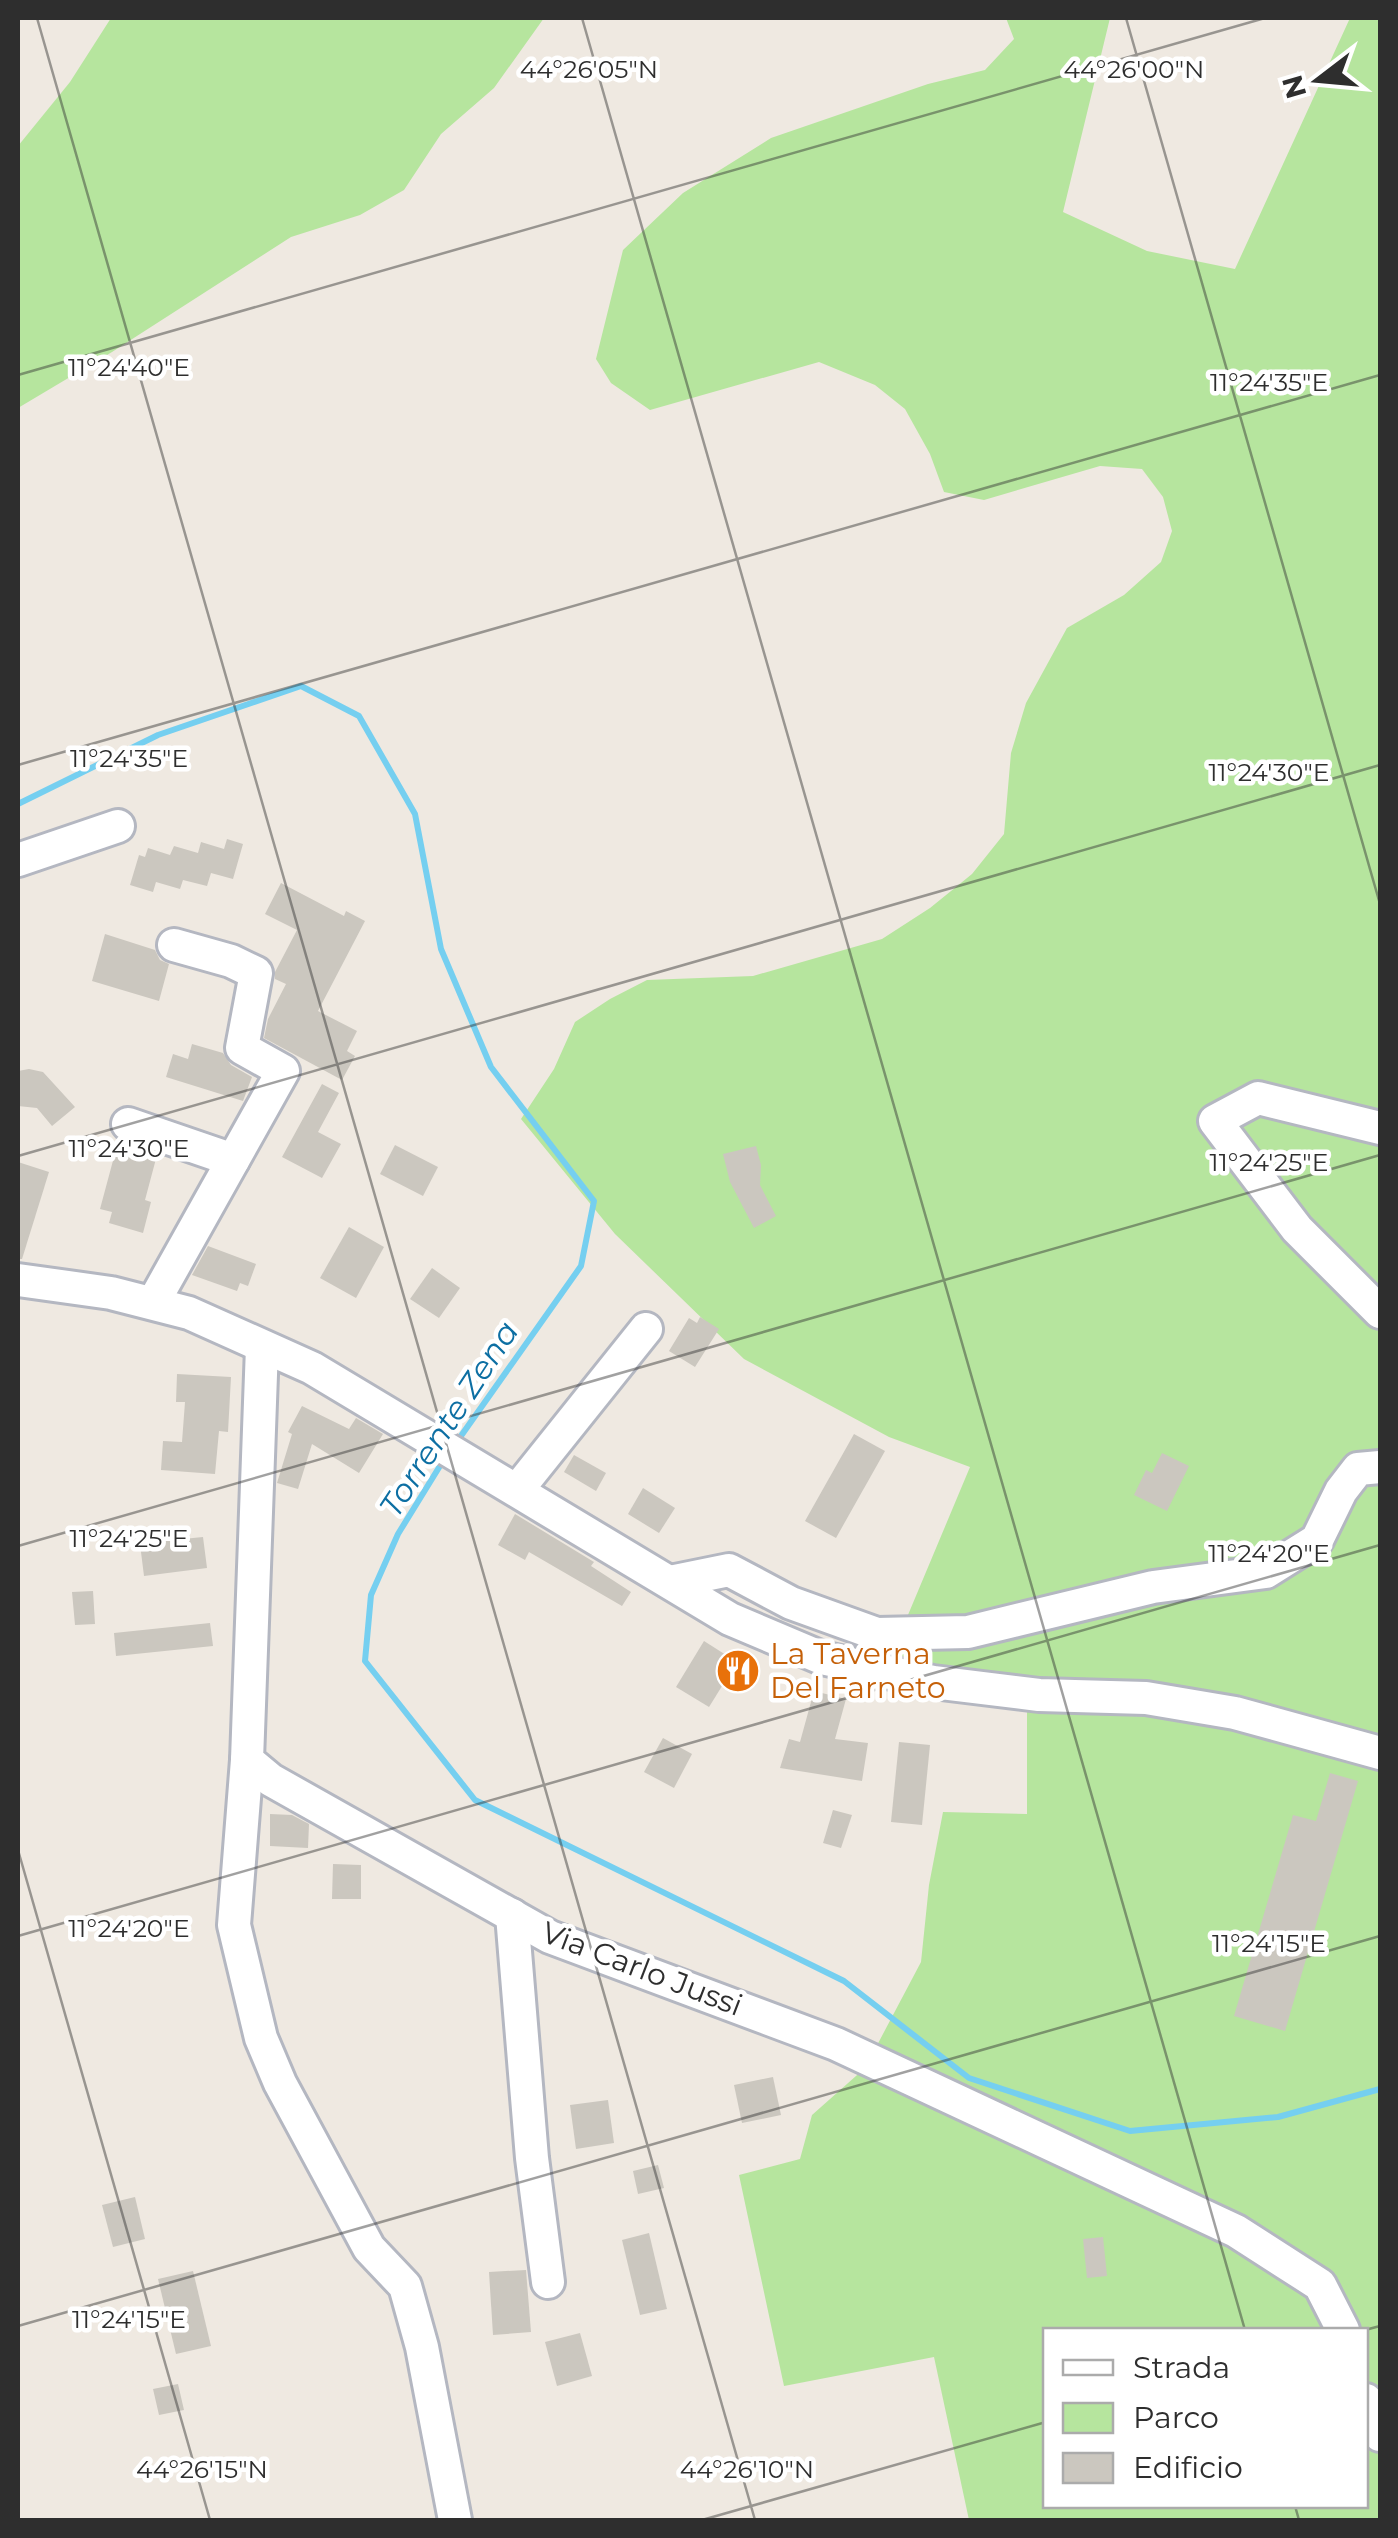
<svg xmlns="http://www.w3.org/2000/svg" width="1398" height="2538" font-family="Montserrat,sans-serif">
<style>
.green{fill:#b6e59e;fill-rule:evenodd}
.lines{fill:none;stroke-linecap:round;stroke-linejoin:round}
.stream{stroke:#75cff0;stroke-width:6}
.building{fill:#cbc7bf}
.minor-casing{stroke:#b4b7c1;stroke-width:38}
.minor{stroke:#fff;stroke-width:32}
.ticks{fill:none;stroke:#2e2e2e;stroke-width:2.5;stroke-opacity:0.45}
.labels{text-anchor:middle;stroke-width:9;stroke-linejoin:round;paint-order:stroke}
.food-label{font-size:30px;fill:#c56008;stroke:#fff;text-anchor:start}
.street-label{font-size:30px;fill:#2e2e2e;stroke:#fff}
.water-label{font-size:32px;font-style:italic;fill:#0d6fa3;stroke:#fff}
.ticks-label{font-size:25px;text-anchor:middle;fill:#2e2e2e;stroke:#fff;stroke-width:9;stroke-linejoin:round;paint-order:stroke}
</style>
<rect width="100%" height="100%" fill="#efe9e1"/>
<g class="green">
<polygon points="111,18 544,18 494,88 441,134 404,190 360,215 291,237 112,352 18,408 18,146 70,82"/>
<path d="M1006,18H1110L1063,212L1147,251L1235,269L1350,18H1380V2520H969L934,2357L784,2386L739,2175L800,2159L812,2115L865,2068L921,1962L929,1885L943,1812L1027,1814V1689L887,1665L970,1467L889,1437L744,1359L615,1234L521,1119L554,1069L575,1022L610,999L647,980L753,976L882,939L930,908L972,874L1004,834L1011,753L1026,703L1067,628L1124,595L1161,562L1172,531L1163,497L1142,469L1100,466L984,500L944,492L930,454L905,409L875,385L819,362L650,410L611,383L596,359L623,250L683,193L771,138L928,84L985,70L1014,39ZM1046,2330H1366V2506H1046Z"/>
</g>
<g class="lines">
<g class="stream">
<polyline points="18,804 158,735 301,686 359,716 415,814 441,949 491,1067 594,1201 581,1266 456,1443"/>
<polyline points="443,1461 398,1534 371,1595 365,1661 475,1800 844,1981 969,2078 1130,2131 1278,2117 1380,2089"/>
</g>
</g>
<g class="building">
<polygon points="227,839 243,844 233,879 211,873 207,886 183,880 180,889 156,882 153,892 130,885 139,855 145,857 148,848 170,855 174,846 198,853 201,842 224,849"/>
<polygon points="281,883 344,916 346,911 365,921 318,1011 357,1031 347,1051 355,1056 342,1080 264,1038 268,1019 286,984 275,979 275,972 297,930 265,914"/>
<polygon points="105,934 155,950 160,960 169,964 159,1001 92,981"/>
<polygon points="192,1044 223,1053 231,1065 252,1077 243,1101 166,1077 173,1054 188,1059"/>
<polygon points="29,1069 43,1072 75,1107 52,1126 37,1108 18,1106 18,1071"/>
<polygon points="322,1084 339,1093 318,1132 341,1144 322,1178 282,1157"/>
<polygon points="118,1142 157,1155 145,1200 151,1202 143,1233 109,1223 112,1212 100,1209"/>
<polygon points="395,1145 438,1167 423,1196 380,1174"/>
<polygon points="756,1146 761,1165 760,1185 776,1216 754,1228 730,1182 723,1154"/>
<polygon points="18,1162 49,1172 22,1259 18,1259"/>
<polygon points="349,1227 384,1247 356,1298 320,1278"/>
<polygon points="208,1246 256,1264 248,1286 240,1283 237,1291 192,1275"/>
<polygon points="432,1268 460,1288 439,1318 410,1299"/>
<polygon points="700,1317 719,1329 695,1367 669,1351 689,1318 697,1323"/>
<polygon points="177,1374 231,1377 228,1432 219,1431 215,1474 161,1470 163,1441 182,1442 185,1402 176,1402"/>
<polygon points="302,1406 349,1429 356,1418 383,1434 359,1473 312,1444 298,1489 277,1483 292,1434 288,1432"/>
<polygon points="854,1434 885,1451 836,1538 805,1521"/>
<polygon points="1162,1453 1189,1466 1167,1511 1134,1495 1146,1470 1152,1473"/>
<polygon points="574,1455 606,1473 596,1491 564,1472"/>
<polygon points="643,1488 675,1508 659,1533 628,1514"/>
<polygon points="515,1514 594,1562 591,1566 631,1592 622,1606 529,1552 525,1560 498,1545"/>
<polygon points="172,1533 173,1540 203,1537 207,1568 144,1576 139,1536"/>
<polygon points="93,1591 95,1624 75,1625 72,1592"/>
<polygon points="210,1623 213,1646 116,1656 114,1633"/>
<polygon points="704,1641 737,1662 709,1707 676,1687"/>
<polygon points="814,1691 846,1699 835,1739 868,1743 862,1781 780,1768 789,1739 800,1742"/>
<polygon points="663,1738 692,1754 674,1788 644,1772"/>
<polygon points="899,1742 930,1745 922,1825 891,1822"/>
<polygon points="1330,1773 1358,1781 1285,2031 1234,2016 1293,1815 1316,1821"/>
<polygon points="833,1810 852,1815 841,1848 823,1843"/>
<polygon points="270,1814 292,1815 309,1824 308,1848 270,1846"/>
<polygon points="333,1864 361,1865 361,1899 332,1899"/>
<polygon points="773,2077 781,2115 742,2123 734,2085"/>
<polygon points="608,2100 614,2143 576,2149 570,2105"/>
<polygon points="658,2165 664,2188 638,2194 633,2171"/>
<polygon points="135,2197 145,2239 113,2247 102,2205"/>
<polygon points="649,2233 667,2309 640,2315 622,2240"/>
<polygon points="1103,2237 1107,2276 1087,2278 1083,2239"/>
<polygon points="526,2270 531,2332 493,2335 489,2272"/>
<polygon points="193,2271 211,2346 176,2354 158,2279"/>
<polygon points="580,2333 592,2376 557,2386 545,2342"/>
<polygon points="178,2384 184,2410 159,2415 153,2389"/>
</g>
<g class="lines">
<g class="minor-casing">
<g id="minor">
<polyline points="18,860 118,826"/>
<polyline points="128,1124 233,1160"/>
<polyline points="1380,1128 1258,1098 1215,1121 1297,1229 1380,1312"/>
<polyline points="18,1280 111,1293 189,1313 312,1368 730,1619 822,1658 933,1682 1039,1695 1146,1698 1235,1713 1380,1753"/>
<polyline points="153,1303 283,1071 242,1048 256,973 231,961 174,945"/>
<polyline points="262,1347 247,1760 271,1780 550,1937 836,2044 1236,2231 1320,2285 1343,2330"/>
<polyline points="526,1479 646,1329"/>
<polyline points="670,1582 729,1570 791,1603 877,1634 968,1632 1153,1587 1266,1572 1317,1540 1341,1491 1358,1469 1380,1467"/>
<polyline points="247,1760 234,1925 261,2038 280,2083 369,2248 405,2286 422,2347 455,2520"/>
<polyline points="512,1915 532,2158 548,2282"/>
<polyline points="1366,2400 1368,2421 1380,2435"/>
</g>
</g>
<use href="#minor" class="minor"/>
</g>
<path class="ticks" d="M37,18L755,2520M582,18L1245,2330M1126,18L1380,904M18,375L1265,18M18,765L1380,375M18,1156L1380,765M18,1546L1380,1155M18,1850L210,2520M18,1936L1380,1545M18,2326L1380,1936M1365,2330L1380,2326M1295,2506L1299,2520M702,2520L1046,2422"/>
<defs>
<g id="restaurant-disc" transform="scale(2.25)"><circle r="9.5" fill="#e8710a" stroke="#fff"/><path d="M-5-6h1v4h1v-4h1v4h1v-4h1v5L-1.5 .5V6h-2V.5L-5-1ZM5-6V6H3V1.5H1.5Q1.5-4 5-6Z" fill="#fff"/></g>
</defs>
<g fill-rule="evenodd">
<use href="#restaurant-disc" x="738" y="1671"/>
</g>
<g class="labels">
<g class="food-label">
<text x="770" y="1664">La Taverna<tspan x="770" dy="34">Del Farneto</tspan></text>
</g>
<g class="street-label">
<text transform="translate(642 1969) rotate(21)" y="10">Via Carlo Jussi</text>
</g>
<g class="water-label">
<text transform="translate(449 1419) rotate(-57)" y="11">Torrente Zena</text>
</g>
</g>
<g class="ticks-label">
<text x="589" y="78">44°26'05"N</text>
<text x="1134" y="78">44°26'00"N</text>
<text x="129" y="376">11°24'40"E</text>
<text x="1269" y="391">11°24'35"E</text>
<text x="129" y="767">11°24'35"E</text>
<text x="1269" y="781">11°24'30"E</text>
<text x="129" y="1157">11°24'30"E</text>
<text x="1269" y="1171">11°24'25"E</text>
<text x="129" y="1547">11°24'25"E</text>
<text x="1269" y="1562">11°24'20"E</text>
<text x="129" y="1937">11°24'20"E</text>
<text x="1269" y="1952">11°24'15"E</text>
<text x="129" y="2328">11°24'15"E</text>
<text x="202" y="2478">44°26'15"N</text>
<text x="747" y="2478">44°26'10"N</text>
</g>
<rect width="1398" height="2538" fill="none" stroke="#2e2e2e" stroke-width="40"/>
<rect x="1043" y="2328" width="325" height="180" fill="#ffffff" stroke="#ababab" stroke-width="2.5"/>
<rect x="1063" y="2360" width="50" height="15" fill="#ffffff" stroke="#ababab" stroke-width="2.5"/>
<text x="1133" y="2378" font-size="30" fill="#2e2e2e">Strada</text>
<rect x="1063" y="2403" width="50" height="30" fill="#b6e59e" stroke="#ababab" stroke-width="2.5"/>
<text x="1133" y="2428" font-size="30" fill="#2e2e2e">Parco</text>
<rect x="1063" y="2453" width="50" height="30" fill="#cbc7bf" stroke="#ababab" stroke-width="2.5"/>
<text x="1133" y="2478" font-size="30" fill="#2e2e2e">Edificio</text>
<g transform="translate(1318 80) rotate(254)" stroke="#ffffff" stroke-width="8" paint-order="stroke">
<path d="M0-8L18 38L0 25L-18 38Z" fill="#2e2e2e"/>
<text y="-15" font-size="28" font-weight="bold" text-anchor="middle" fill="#2e2e2e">N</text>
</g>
</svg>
